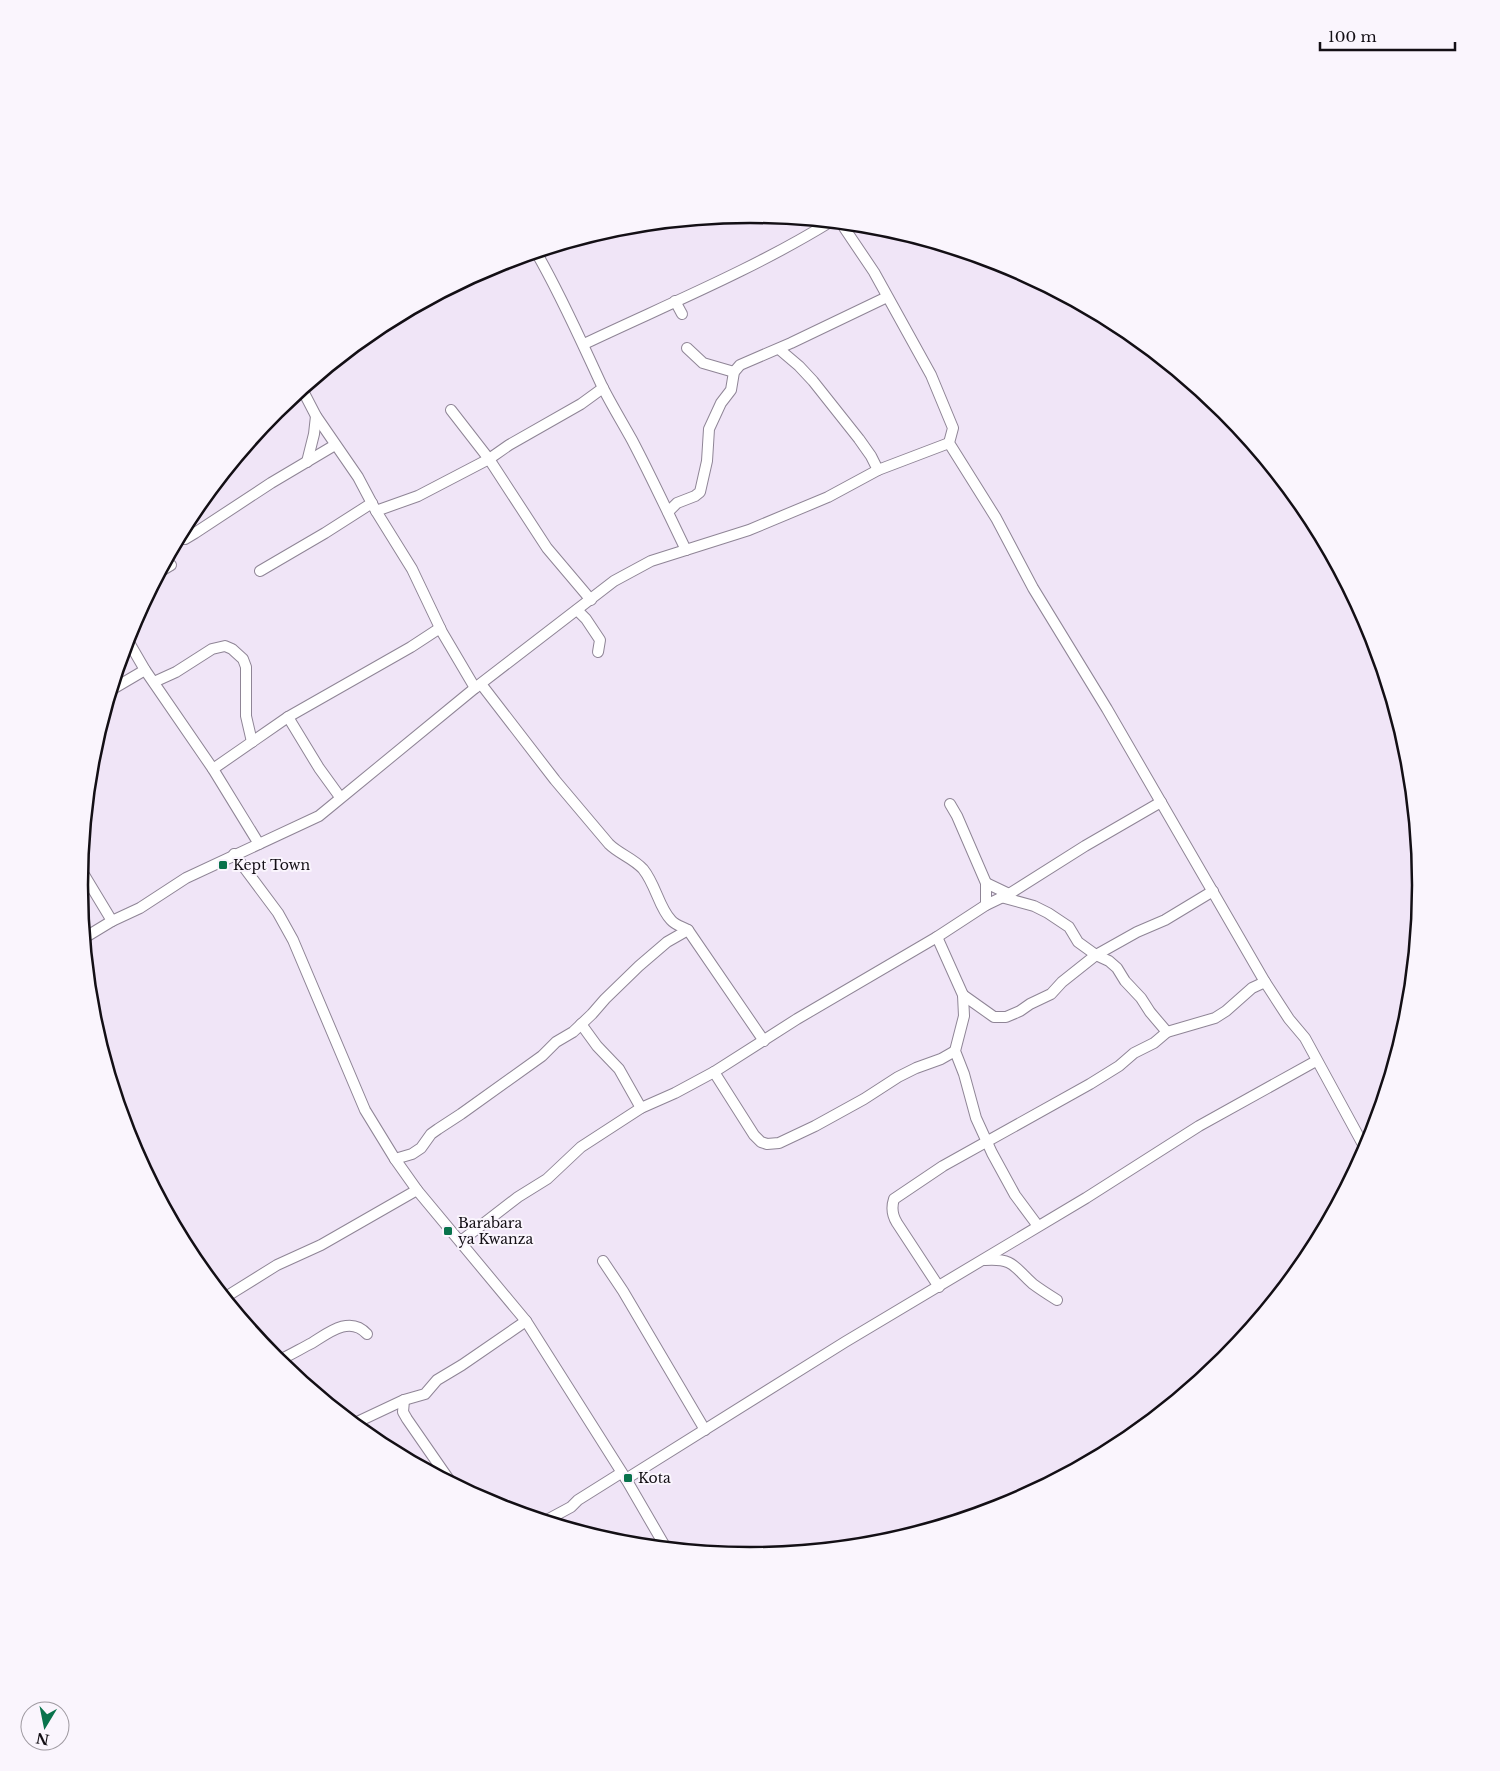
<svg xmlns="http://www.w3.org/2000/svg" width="1500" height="1771" font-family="'Libre Baskerville',serif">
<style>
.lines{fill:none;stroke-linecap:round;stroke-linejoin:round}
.minor-casing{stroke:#8f8596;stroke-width:12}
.minor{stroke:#fff;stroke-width:10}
.poi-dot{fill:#09734c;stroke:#faf5fd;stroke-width:2}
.labels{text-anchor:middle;stroke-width:4;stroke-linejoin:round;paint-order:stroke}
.poi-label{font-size:14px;fill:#130f15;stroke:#faf5fd;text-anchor:start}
.rim{fill:none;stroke:#130f15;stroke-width:2.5}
</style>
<rect width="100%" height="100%" fill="#f0e5f7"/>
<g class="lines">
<g class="minor-casing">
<g id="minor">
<polyline points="841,223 874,272 931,375 953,428 949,443 996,518 1033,588 1107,709 1265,982 1289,1019 1305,1038 1366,1150"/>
<path d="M536,252C561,295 581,341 602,386C611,404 622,422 632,440C651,476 668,513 686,550"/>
<polyline points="675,301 682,314"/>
<path d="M584,344C666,305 752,270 830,222"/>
<polyline points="687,348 703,363 734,372"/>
<polyline points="779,349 799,366 813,381 859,439 871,456 878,470"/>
<polyline points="302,389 316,416 358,477 376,511 412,569 442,632 475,688"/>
<polyline points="451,410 489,459 547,548 591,600"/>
<polyline points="307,462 314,434 316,416"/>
<polyline points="376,511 418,496 489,459 509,445 581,404 603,388"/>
<polyline points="668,512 677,503 695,496 700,492 707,461 709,429 721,403 731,390 734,372 740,365 791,343 887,297"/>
<polyline points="178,538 185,539 195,533 271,483 335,445"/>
<polyline points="161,571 171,565"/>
<polyline points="260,571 325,533 372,503"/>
<polyline points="577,610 586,619 600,640 598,652"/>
<polyline points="127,639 145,670 213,769 259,844"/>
<polyline points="154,682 176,672 212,649 225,646 232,649 243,659 246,667 246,716 252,742"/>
<path d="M481,684L555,780L609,844C619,854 633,858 643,869C656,885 659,908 671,920C675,925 683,927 688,930L764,1041"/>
<polyline points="111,690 145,670"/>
<polyline points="288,717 319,768 340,797"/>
<polyline points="213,769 288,717 411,647 440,628"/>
<polyline points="950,804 957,816 986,883 986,905"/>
<polyline points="234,854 278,913 293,940 365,1110 395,1159 417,1190 526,1321 626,1479 666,1548"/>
<polyline points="80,868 112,921"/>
<polyline points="986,883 1009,894"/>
<polyline points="1001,897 1034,906 1048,913 1069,927 1078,942 1096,955 1109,961 1117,968 1125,981 1141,998 1150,1012 1167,1032"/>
<polyline points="937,937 963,995 964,1016 955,1051 964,1074 976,1118 992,1153 1015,1195 1038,1226"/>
<polyline points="84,938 112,921 140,908 186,878 319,816 475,688 614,581 651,561 749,530 828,497 878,470 949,443"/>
<polyline points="963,995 994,1017 1006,1017 1020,1011 1030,1004 1051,994 1062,982 1096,955 1137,932 1165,920 1213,891"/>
<polyline points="581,1024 597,1046 619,1069 641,1108"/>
<polyline points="714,1072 754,1135 761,1142 767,1144 779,1143 815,1126 864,1099 898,1077 916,1068 941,1059 955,1051"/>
<polyline points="395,1159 412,1154 421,1148 431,1134 438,1129 461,1114 542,1056 556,1042 573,1032 592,1014 605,999 639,966 667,942 688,930"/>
<polyline points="461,1241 518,1197 547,1179 581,1147 641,1108 675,1093 714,1072 797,1019 937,937 986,905 1009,894 1085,846 1161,802"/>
<path d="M985,1260C1014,1258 1014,1267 1033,1284C1041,1290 1049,1295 1057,1300"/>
<polyline points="603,1261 623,1291 705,1430"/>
<path d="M939,1287L897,1223C892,1215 891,1208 894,1199L943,1166L1090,1084L1119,1066L1134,1053L1154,1043L1167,1032L1215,1018L1226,1011L1252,988L1265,982"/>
<polyline points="224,1298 277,1265 321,1245 417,1190"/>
<path d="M277,1361C289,1356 300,1349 312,1343C328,1333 350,1315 367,1334"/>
<polyline points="404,1400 403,1412 407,1419 452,1484"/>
<polyline points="353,1424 404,1400 425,1394 437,1380 462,1365 526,1321"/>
<polyline points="626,1479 845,1342 1086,1198 1199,1126 1316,1061"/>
<polyline points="545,1521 571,1507 578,1500 621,1473"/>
</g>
</g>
<use href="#minor" class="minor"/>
</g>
<g class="poi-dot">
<rect x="218" y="860" width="10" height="10" rx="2.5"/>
<rect x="443" y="1226" width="10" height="10" rx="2.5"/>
<rect x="623" y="1473" width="10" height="10" rx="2.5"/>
</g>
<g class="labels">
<g class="poi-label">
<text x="233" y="870">Kept Town</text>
<text x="458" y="1228">Barabara<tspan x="458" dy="16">ya Kwanza</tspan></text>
<text x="638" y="1483">Kota</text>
</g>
</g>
<path d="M0 0H1500V1771H0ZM88 885a662 662 0 1 1 1324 0a662 662 0 1 1-1324 0Z" fill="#faf5fd" fill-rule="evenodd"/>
<path class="rim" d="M88 885a662 662 0 1 1 1324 0a662 662 0 1 1-1324 0Z"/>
<g transform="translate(45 1726) rotate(190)"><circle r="24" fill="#faf5fd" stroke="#9e99a0"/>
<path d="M0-4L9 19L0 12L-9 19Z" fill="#09734c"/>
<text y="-8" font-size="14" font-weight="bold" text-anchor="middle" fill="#130f15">N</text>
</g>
<path d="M1320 42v8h135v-8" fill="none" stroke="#130f15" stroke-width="2.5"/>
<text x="1328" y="42" font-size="15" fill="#130f15" stroke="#faf5fd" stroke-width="4" paint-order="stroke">100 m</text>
</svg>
